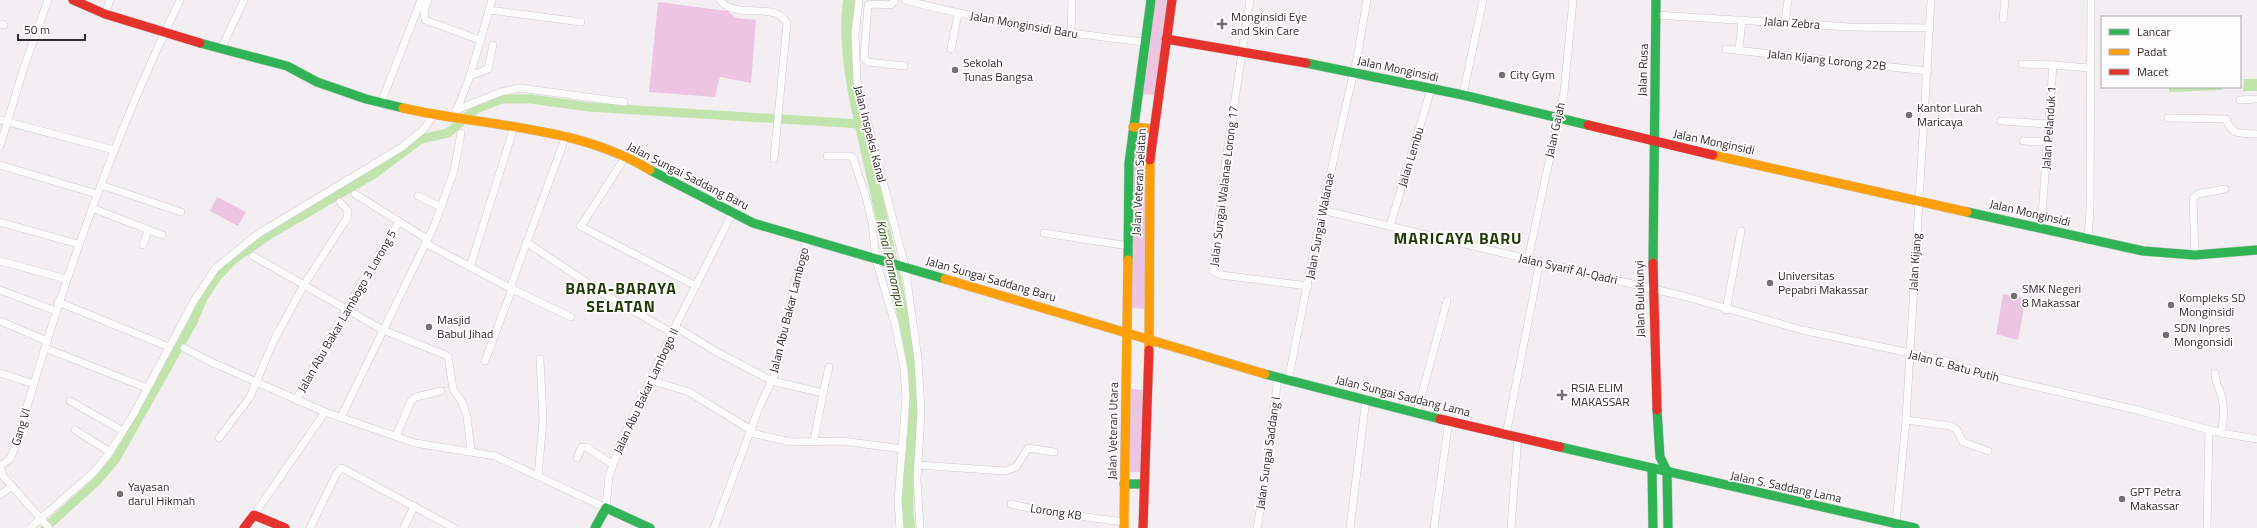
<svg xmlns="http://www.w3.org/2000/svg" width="2257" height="528" font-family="'Titillium Web',sans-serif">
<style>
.green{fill:#edc4e2}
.water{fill:#c1e4ac}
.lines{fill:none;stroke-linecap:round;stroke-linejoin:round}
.canal{stroke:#c1e4ac;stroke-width:9}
.street-casing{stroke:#cecacd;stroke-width:8}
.fast-casing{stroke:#cecacd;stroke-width:10}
.slow-casing{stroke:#cecacd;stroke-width:10}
.jam-casing{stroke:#cecacd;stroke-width:10}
.street{stroke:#fdfcfd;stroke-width:7}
.fast{stroke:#30b455;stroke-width:9}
.slow{stroke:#ff9f0a;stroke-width:9}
.jam{stroke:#e5322d;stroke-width:9}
.poi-dot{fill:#747072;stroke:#fffcfe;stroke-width:1.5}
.labels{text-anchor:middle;stroke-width:3.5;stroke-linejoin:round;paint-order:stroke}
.poi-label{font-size:12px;fill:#2f2c2e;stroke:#fffcfe;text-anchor:start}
.street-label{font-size:12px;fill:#2f2c2e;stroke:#fffcfe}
.water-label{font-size:13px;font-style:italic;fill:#2b4c14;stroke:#fffcfe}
.district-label{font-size:16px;font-weight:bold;letter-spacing:1px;fill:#1f3b0a;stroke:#fffcfe}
</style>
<rect width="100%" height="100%" fill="#f3eef1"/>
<g class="green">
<polygon points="1154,0 1170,0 1157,95 1141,94"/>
<polygon points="658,2 728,11 735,18 756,20 751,83 720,77 715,97 649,92"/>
<polygon points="1135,154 1148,155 1146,309 1132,308 1132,165"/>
<polygon points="217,197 246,212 238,226 210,211"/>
<polygon points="2003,294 2026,298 2018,340 1996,334"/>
<polygon points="1130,389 1146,390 1140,472 1129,472"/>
</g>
<g class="water">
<path d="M843,0H856L854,68L901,277L915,349L919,430L913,503L915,528H904C903,515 901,501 902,489C906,446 913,402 906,359C894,296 879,233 865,170C853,115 836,57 843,0Z"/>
<polygon points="2244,79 2257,79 2257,91 2243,91"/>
<polygon points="2169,87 2222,87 2222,90 2169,92"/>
</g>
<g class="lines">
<polyline class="canal" points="45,528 96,482 115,460 193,322 203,298 217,277 234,259 272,233 374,174 421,139 448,133 476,109 502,99 531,99 589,107 860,124"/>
<g class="street-casing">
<g id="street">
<polyline points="428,0 424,11 425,20 480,40"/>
<path d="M720,0C735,21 775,0 787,23L774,159"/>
<polyline points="859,0 855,34 857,81 905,266 918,359 921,411 917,480 920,528"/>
<polyline points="895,0 891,5 875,4 868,5 864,58 868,62 904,66"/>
<path d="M905,0C984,21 1063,33 1144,42"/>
<polyline points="1250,0 1224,172 1213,271 1221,275 1308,286"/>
<polyline points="489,10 581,22"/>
<polyline points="105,14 110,0"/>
<polyline points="1655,15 1850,27 1930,28"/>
<polyline points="2003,19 2005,0"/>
<polyline points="1785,22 1788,0"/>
<polyline points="0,24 4,25"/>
<polyline points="1071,34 1072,0"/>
<polyline points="221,49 244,0"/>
<polyline points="951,49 958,14"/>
<polyline points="1726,49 1928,71"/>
<polyline points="1739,50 1742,20"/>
<polyline points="2022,64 2053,65"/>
<polyline points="470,76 488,69 493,45"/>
<polyline points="1463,95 1483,0"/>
<polyline points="2240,100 2257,99"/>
<polyline points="381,103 421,0"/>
<polyline points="456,110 501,92 520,88 624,102"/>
<polyline points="456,112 470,76 492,0"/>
<path d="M2168,118L2226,119C2232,136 2241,133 2257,134"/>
<polyline points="0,120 114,150"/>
<polyline points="2001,121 2049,124"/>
<polyline points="2023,141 2048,142"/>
<polyline points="0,146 24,67 48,0"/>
<polyline points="827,156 850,156 853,158 866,197 872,222 876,260 895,324 904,369 906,398 898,501 900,528"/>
<polyline points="0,165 97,194"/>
<polyline points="101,185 181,212"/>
<polyline points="355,194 427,239"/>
<polyline points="418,196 441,207"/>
<polyline points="340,202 348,211 347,218 304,285 383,330 448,356 453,389 462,402 467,416 471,451"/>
<polyline points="92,208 162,235"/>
<polyline points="1322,210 1687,297 1802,330 1943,360 1999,378 2137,410 2221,433 2257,439"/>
<polyline points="0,222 78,244"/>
<polyline points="580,226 696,286"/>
<polyline points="581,226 626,156"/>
<polyline points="1390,226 1431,89"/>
<polyline points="2041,228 2053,65 2090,68"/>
<polyline points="1044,233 1129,246"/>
<polyline points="2088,239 2090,210 2091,0"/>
<polyline points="526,242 604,294 672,333"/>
<polyline points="425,243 512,289 571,317"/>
<polyline points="143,245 148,231"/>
<polyline points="2195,255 2193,198 2198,194 2225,189"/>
<polyline points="1528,259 1564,92 1573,0"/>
<polyline points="0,261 66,279"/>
<polyline points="470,267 514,127"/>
<polyline points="510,288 566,136"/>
<polyline points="0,290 56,311"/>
<polyline points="58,302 169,347"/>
<polyline points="1726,310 1741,231"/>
<polyline points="0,321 47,341"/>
<polyline points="676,327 715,351 772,381 823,393 829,367"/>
<polyline points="45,348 147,388"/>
<polyline points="184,348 211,362 325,412 415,443 495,456 606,508 609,476 623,437 672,333 732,214"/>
<polyline points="485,361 512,289"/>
<polyline points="0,373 34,384"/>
<path d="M2215,373C2215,382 2218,386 2221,394C2225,407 2224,420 2221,433"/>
<polyline points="650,380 689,392 751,430"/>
<polyline points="1288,381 1322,210 1357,58 1367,0"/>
<polyline points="296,400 346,309 399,222"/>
<polyline points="70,401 123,431"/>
<polyline points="1417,412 1447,301"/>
<polyline points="341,417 434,226 454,171 461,133"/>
<polyline points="1906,420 1951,426 1957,430 1963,442 1988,451"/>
<polyline points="75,430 110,452"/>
<polyline points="751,433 791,442 842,441 902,449"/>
<polyline points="1506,435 1540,261"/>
<polyline points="396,436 411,401 416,397 441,391"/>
<polyline points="219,438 250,397 274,340 304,285 253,256"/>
<polyline points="814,441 823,393"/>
<polyline points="577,458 582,447 586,447 612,464"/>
<polyline points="918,465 1005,471 1016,467 1028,448 1054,452"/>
<polyline points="538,476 543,421 540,359"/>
<polyline points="0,495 12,486"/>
<polyline points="1011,504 1047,512 1124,522"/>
<polyline points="254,515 325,412"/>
<polyline points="1896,524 1906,420 1931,0"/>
<polyline points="30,528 94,472 110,452 133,415 195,299 216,268 258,234 402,147 424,129 434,115"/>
<path d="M49,528L3,476L0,466L10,459L16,445C59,292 111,143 180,0"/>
<polyline points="310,528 337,473 342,468 454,528"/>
<polyline points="404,528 414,506"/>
<polyline points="714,528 759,408 775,374 795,281 807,240"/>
<polyline points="1257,528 1266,478 1278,377"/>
<polyline points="1350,528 1366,399"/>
<polyline points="1434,528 1449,420"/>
<polyline points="1511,528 1518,437"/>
<polyline points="2207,528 2209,429"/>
</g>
</g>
<g class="fast-casing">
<g id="fast">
<polyline points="200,43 287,66 317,82 366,99 403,108"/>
<polyline points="1306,63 1463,95 1588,125"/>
<polyline points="650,170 753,223 945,279"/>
<polyline points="1967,212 2143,251 2195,255 2257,250"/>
<polyline points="1128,260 1129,163 1151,0"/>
<polyline points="1653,263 1656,0"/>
<polyline points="1265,374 1440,419"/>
<polyline points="1657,410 1660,457 1667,471 1668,528"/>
<polyline points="1560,447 1915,528"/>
<polyline points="1652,468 1653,528"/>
<polyline points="1124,484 1143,484"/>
<polyline points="595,528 606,508 650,528"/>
</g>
</g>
<g class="slow-casing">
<g id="slow">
<path d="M403,108C485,127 576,125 650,170"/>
<polyline points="1133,127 1153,129"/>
<polyline points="1713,155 1967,212"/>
<polyline points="945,279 1265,374"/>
<polyline points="1149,350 1150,160"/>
<polyline points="1124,528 1128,260"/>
</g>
</g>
<g class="jam-casing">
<g id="jam">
<polyline points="73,0 105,14 200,43"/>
<polyline points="1166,39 1306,63"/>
<polyline points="1588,125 1713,155"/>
<polyline points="1150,160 1172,0"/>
<polyline points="1653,263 1657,410"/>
<polyline points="1440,419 1560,447"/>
<polyline points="244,528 254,515 285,528"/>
<polyline points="1143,528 1149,350"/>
</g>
</g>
<use href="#street" class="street"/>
<use href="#fast" class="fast"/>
<use href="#slow" class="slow"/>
<use href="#jam" class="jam"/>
</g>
<g class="poi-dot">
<path d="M1220 18h4v4h4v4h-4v4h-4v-4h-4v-4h4z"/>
<circle cx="955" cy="70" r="4"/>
<circle cx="1502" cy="75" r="4"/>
<circle cx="1909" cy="115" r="4"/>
<circle cx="1770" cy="283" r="4"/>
<circle cx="2014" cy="296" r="4"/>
<circle cx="2171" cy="305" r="4"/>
<circle cx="429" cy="327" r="4"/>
<circle cx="2166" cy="335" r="4"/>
<path d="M1560 389h4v4h4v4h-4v4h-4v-4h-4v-4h4z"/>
<circle cx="120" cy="494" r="4"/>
<circle cx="2122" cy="499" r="4"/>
</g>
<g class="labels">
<g class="poi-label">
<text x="1231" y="21">Monginsidi Eye<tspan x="1231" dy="14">and Skin Care</tspan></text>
<text x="963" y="67">Sekolah<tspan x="963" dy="14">Tunas Bangsa</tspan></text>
<text x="1510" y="79">City Gym</text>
<text x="1917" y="112">Kantor Lurah<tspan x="1917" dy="14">Maricaya</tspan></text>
<text x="1778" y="280">Universitas<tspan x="1778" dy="14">Pepabri Makassar</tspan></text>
<text x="2022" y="293">SMK Negeri<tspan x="2022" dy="14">8 Makassar</tspan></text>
<text x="2179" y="302">Kompleks SD<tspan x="2179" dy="14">Monginsidi</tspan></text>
<text x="437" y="324">Masjid<tspan x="437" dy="14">Babul Jihad</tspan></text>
<text x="2174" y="332">SDN Inpres<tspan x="2174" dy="14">Mongonsidi</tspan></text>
<text x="1571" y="392">RSIA ELIM<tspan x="1571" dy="14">MAKASSAR</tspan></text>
<text x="128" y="491">Yayasan<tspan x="128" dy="14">darul Hikmah</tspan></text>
<text x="2130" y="496">GPT Petra<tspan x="2130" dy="14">Makassar</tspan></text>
</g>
<g class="street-label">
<text transform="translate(1792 23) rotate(4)" y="4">Jalan Zebra</text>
<text transform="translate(1024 25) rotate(10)" y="4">Jalan Monginsidi Baru</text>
<text transform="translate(1827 60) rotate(6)" y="4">Jalan Kijang Lorong 22B</text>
<text transform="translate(1398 69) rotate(12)" y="4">Jalan Monginsidi</text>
<text transform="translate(1643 70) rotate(-88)" y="4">Jalan Rusa</text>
<text transform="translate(2049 128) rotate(-86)" y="4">Jalan Pelanduk 1</text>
<text transform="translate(1555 130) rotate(-78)" y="4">Jalan Gajah</text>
<text transform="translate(870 134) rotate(76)" y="4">Jalan Inspeksi Kanal</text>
<text transform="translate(1714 142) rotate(12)" y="4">Jalan Monginsidi</text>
<text transform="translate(1411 157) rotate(-73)" y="4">Jalan Lembu</text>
<text transform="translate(688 176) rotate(27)" y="4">Jalan Sungai Saddang Baru</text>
<text transform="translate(1139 182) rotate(-87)" y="4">Jalan Veteran Selatan</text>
<text transform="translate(1224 186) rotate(-83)" y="4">Jalan Sungai Walanae Lorong 17</text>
<text transform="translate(2030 213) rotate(13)" y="4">Jalan Monginsidi</text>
<text transform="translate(1320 226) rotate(-79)" y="4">Jalan Sungai Walanae</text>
<text transform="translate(1915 262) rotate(-86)" y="4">Jalan Kijang</text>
<text transform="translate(1568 269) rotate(13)" y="4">Jalan Syarif Al-Qadri</text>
<text transform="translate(991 279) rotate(16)" y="4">Jalan Sungai Saddang Baru</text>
<text transform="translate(1640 299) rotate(-91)" y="4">Jalan Bulukunyi</text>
<text transform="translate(789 310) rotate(-76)" y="4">Jalan Abu Bakar Lambogo</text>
<text transform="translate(347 311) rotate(-60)" y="4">Jalan Abu Bakar Lambogo 3 Lorong 5</text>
<text transform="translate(1954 366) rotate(15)" y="4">Jalan G. Batu Putih</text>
<text transform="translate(646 391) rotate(-65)" y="4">Jalan Abu Bakar Lambogo II</text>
<text transform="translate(1403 396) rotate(14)" y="4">Jalan Sungai Saddang Lama</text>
<text transform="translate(21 427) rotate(-73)" y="4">Gang VI</text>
<text transform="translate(1113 431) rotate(-89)" y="4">Jalan Veteran Utara</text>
<text transform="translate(1268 453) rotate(-82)" y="4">Jalan Sungai Saddang I</text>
<text transform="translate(1786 487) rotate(12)" y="4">Jalan S. Saddang Lama</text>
<text transform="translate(1056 512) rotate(9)" y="4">Lorong KB</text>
</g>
<g class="water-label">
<text transform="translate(891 263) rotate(77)" y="5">Kanal Pannampu</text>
</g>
<g class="district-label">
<text x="1458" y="244">MARICAYA BARU</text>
<text x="621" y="294">BARA-BARAYA<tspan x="621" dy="18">SELATAN</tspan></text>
</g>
</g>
<rect x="2101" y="16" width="140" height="72" fill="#fffcfe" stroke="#aca9ab"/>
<rect x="2109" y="29" width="20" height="6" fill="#30b455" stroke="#aca9ab"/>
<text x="2137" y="36" font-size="12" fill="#2f2c2e">Lancar</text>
<rect x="2109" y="49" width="20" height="6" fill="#ff9f0a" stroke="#aca9ab"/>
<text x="2137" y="56" font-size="12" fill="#2f2c2e">Padat</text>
<rect x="2109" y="69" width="20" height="6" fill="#e5322d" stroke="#aca9ab"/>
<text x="2137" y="76" font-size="12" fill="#2f2c2e">Macet</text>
<path d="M18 34v6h67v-6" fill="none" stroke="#2f2c2e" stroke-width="2"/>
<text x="24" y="34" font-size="12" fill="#2f2c2e" stroke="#fffcfe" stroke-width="3" paint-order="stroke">50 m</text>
</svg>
